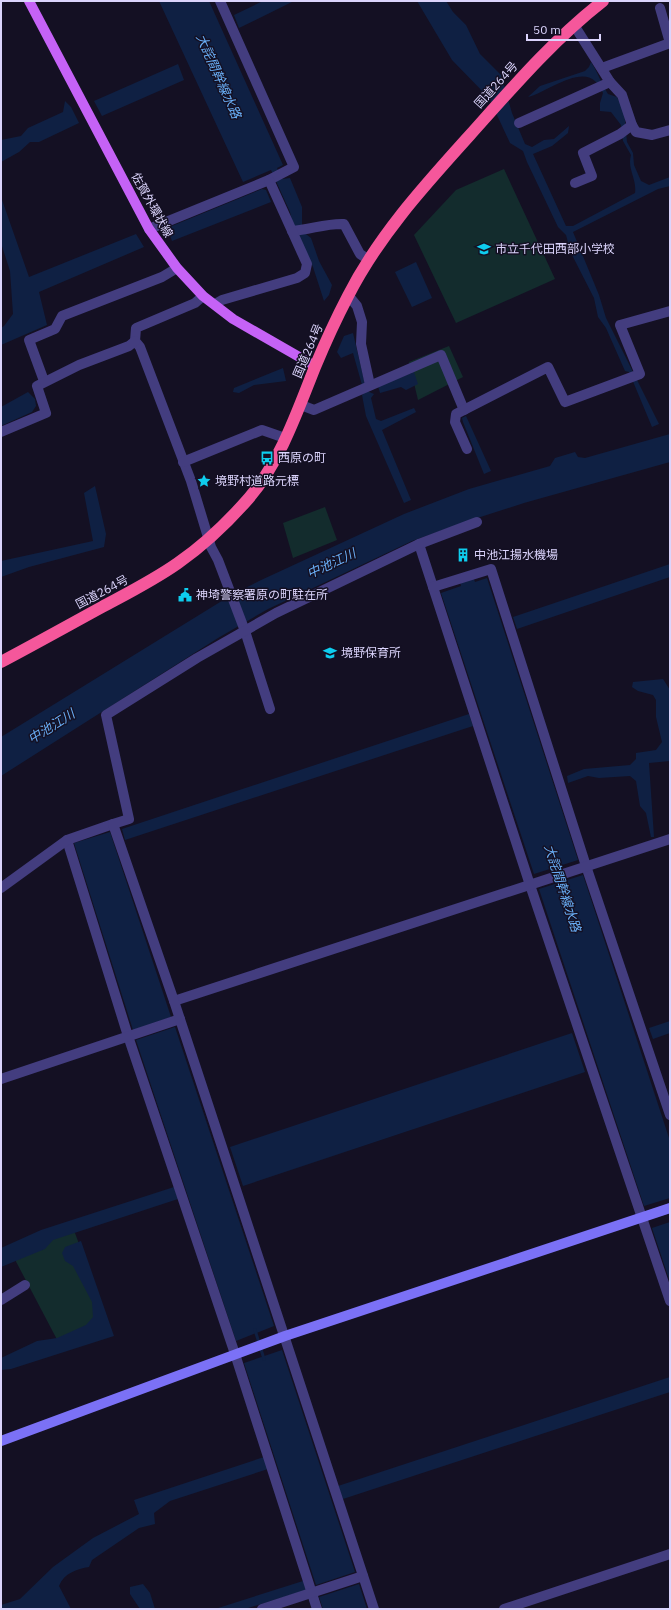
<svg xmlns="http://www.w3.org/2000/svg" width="671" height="1610" font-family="'IBM Plex Sans','Noto Sans JP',sans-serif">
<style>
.green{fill:#132c2d}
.water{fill:#0f2043}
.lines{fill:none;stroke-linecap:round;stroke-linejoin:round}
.stream{stroke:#0f2043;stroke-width:3}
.street{stroke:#433d7f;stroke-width:10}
.secondary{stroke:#7b71f6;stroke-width:10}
.primary{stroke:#c562f6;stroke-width:10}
.highway{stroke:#f5579b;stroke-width:12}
.labels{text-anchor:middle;stroke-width:3;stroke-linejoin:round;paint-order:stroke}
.street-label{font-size:12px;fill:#dbd4fc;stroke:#141023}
.poi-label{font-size:12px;fill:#dbd4fc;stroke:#141023;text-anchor:start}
.water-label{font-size:13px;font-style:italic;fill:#69aef6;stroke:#141023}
</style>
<rect width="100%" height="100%" fill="#141023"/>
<g class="green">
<polygon points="504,169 555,279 456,323 414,235 456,190"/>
<polygon points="449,346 463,377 418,400 409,362"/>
<polygon points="325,507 337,540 293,558 283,523"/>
<polygon points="72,1225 112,1333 62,1349 11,1252"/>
</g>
<g class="water">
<polygon points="159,1 209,1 283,165 277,168 282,179 290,178 302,207 302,231 311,238 319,261 332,285 329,295 324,301 313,267 293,225 290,212 271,170 243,182"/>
<polygon points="263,1 294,1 239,28 234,15"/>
<path d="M417,1H446L453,12L466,25L480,54L501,75L512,113L525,144L532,147L544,140L554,139L569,126L568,133L552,146L533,154L566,226H573L635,193C637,179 627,169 631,155L623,141L621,125L611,112L600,111V103L603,93C601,89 599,85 596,82C580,65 546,93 528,97L540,86L585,71L589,67L591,62C598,73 601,83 608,94L617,97L624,110L627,142L633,153L634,165L641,181L649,185L670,177V186L658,189L573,232L599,295L606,318L659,424L652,427L629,372L625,371L606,328L598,317L594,298L571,253L566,235L558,227L527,162L523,151L510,143L489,98L452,60Z"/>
<polygon points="178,64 184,80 102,116 94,101"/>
<polygon points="65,101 71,107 79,123 39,142 30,142 19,152 1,162 1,140 21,136 28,128 63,112"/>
<polygon points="262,189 266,190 271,202 172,241 167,228"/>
<polygon points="1,197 29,277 136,234 144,247 39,292 47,325 1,345 1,328 4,326 13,314 10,271 1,243"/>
<polygon points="416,262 432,298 412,307 395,272"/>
<polygon points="353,333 365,384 362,385 353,353 341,358 337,352 344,336"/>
<polygon points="283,368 286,381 254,385 239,393 233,392 234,388"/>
<polygon points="414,372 418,384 406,390 401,387 380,393 378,386"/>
<polygon points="367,391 374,394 371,398 376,419 381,421 414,408 416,412 382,430 411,500 404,503 366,416 362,395"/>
<polygon points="28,392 35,399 36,406 32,412 1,426 1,407"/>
<polygon points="466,416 491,471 484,474 463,422 462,418"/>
<polygon points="670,434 670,462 524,503 468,521 412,541 313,588 268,609 218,638 1,776 1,737 225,599 259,581 404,514 469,489 550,466 555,458 575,452 578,457 585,458"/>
<polygon points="95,486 106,534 104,547 29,567 1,577 1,561 93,541 84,493"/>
<polygon points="670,564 670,577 517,629 513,617"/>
<polygon points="473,577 475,582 487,578 578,860 534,874 441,593 461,586 460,581"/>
<polygon points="663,679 670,690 670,761 649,763 654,837 651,837 646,813 640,806 636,781 630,776 599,778 588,776 568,783 567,776 584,769 630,765 636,759 636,753 656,750 662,742 656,717 656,700 653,695 638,691 632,687 633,682"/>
<polygon points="469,714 473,726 125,840 122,829"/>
<polygon points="110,832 171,1017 133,1030 74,843"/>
<polygon points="583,875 670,1141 670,1198 644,1206 539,889"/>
<polygon points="670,1021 670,1033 653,1039 649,1028"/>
<polygon points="175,1027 274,1326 236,1341 136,1040"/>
<polygon points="572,1033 585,1072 243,1186 230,1147"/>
<polygon points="174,1187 178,1199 53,1240 45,1249 1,1267 1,1248 41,1230"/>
<polygon points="670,1222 670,1282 652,1228"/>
<polygon points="81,1241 114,1336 11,1369 1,1370 1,1358 37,1341 57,1338 86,1325 93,1317 92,1302 73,1266 65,1261 62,1253 65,1247"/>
<polygon points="282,1350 355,1572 316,1585 244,1363"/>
<polygon points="670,1377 670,1392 343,1499 338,1486"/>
<path d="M264,1457L268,1469L170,1501L154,1513L155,1524L139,1528L92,1560L89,1567C77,1569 64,1573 59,1586L71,1609H1V1605L20,1599L53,1567L93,1538L139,1514L134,1500Z"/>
<polygon points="303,1581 306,1590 245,1609 215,1609"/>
<polygon points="143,1584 150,1593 155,1609 140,1609 130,1594 130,1587"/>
<polygon points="359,1584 367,1609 323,1609 319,1597"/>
</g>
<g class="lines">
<g class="stream">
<polyline points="555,864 562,886"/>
<polyline points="255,1330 264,1359"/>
</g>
<g class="street">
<polyline points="660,8 670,43"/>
<polyline points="574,25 610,82 622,95 632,125 636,132 652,135 670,130"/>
<polyline points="602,68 670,43"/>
<polyline points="519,123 610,82"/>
<polyline points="575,183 592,176 583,153 620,134 632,125"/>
<polyline points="149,229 269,180 294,167 220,1"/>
<path d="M292,231C310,230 326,223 344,224L360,254L369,260"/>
<polyline points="348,295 357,306 362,322 361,344 370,385"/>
<polyline points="203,296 195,303 136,328 135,341 140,347 191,481 211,547 218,560 245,631 270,709"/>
<polyline points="215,304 222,300 297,278 305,273 307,264 269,180"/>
<polyline points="44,381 29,340 55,329 62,316 162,277 177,268"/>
<polyline points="301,405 314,410 441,355 464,410"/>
<polyline points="1,432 46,413 37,386 79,365 129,346 135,341"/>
<polyline points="467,449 455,422 456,414 548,367 565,402 640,374 620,325 670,311"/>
<polyline points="183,462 262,430 285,438"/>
<polyline points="419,544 530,885 670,1301"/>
<polyline points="433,587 491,569 586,866 670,1115"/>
<polyline points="67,840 128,1036 235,1354 317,1609"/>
<polyline points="1,888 67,840 113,824"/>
<polyline points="174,1001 670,839"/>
<polyline points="1,1079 180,1019"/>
<polyline points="1,1300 25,1285"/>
<polyline points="262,1609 363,1576"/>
<polyline points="374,1609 174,1001 113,824 129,819 106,715 197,658 276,613 419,544 477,522"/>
<polyline points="504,1609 670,1554"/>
</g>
<polyline class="secondary" points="1,1441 285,1336 670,1208"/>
<polyline class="primary" points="29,1 149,229 177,268 203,296 233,319 315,366"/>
<path class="highway" d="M1,662C35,644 69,625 102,607C128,593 154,580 178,563C204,545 228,522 249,498C281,460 297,412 315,367C325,343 336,319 348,296C379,235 425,185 470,135C512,88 553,40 603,1"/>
</g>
<defs>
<g id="school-bare" transform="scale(1.08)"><path d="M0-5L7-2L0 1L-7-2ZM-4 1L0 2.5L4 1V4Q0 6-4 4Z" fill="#0ecdee" stroke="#141023" stroke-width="2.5" paint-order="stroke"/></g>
<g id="bus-bare" transform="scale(1.08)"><path d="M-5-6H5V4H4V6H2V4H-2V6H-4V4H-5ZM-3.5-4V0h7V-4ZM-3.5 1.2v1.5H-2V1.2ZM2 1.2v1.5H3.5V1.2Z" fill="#0ecdee" stroke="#141023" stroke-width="2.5" paint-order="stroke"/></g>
<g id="sight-bare" transform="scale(1.08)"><path d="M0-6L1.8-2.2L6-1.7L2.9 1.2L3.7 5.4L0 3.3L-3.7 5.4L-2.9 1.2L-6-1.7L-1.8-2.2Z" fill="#0ecdee" stroke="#141023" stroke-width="2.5" paint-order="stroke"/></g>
<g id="building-bare" transform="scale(1.08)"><path d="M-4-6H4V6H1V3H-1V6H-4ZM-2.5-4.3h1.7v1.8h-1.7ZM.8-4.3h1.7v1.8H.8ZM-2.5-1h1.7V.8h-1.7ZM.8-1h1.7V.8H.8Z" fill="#0ecdee" stroke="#141023" stroke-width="2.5" paint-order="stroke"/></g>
<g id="civic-bare" transform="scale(1.08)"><path d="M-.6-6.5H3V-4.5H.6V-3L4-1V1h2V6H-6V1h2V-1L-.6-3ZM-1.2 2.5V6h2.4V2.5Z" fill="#0ecdee" stroke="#141023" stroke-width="2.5" paint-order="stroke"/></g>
</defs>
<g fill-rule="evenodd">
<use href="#school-bare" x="484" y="249"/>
<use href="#bus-bare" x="267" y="458"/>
<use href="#sight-bare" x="204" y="481"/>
<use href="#building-bare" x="463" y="555"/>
<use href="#civic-bare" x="185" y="595"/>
<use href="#school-bare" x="330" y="653"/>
</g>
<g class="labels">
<g class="street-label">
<text transform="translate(496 85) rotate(-48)" y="4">国道264号</text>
<text transform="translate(152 205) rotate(61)" y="4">佐賀外環状線</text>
<text transform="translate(308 351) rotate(-67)" y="4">国道264号</text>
<text transform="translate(102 592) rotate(-28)" y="4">国道264号</text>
</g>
<g class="poi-label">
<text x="495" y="253">市立千代田西部小学校</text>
<text x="278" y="462">西原の町</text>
<text x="215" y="485">境野村道路元標</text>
<text x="474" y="559">中池江揚水機場</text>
<text x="196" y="599">神埼警察署原の町駐在所</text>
<text x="341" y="657">境野保育所</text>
</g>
<g class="water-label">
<text transform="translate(219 76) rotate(66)" y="5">大詫間幹線水路</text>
<text transform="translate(331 563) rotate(-25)" y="5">中池江川</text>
<text transform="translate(51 726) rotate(-32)" y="5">中池江川</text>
<text transform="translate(563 888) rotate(72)" y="5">大詫間幹線水路</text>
</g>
</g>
<rect width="671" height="1610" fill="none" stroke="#dbd4fc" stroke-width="4"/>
<path d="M527 34v6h73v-6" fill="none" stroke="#dbd4fc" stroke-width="2"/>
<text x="533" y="34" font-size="12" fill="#dbd4fc" stroke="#141023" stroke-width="3" paint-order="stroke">50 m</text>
</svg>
